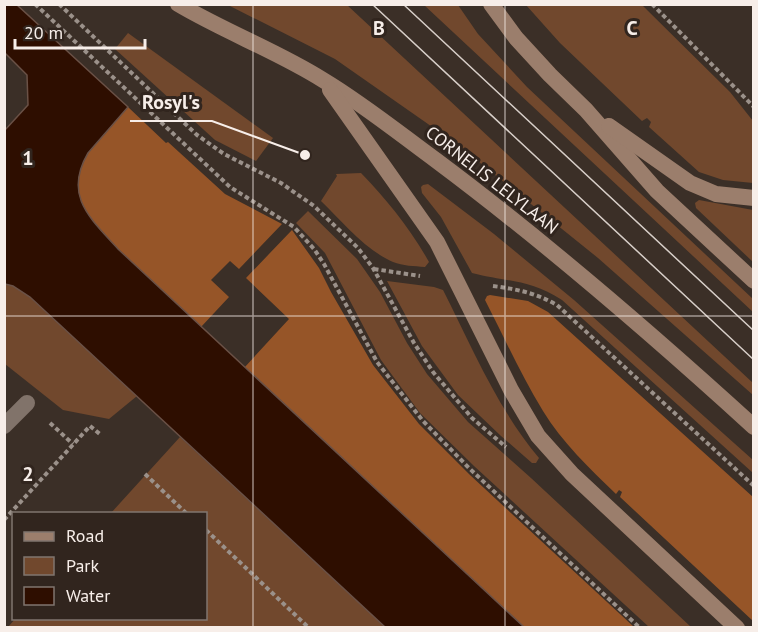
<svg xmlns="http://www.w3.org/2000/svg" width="758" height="632" font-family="'PT Sans',sans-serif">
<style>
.green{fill:#71482d}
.forest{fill:#965528}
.water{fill:#2e0e00;stroke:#6a5146;stroke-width:1.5}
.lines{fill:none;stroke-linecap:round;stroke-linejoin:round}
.path{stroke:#9b918a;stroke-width:4;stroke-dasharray:4.5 3;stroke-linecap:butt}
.minor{stroke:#81736a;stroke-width:16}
.secondary{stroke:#9b7e6c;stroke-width:16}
.tram{stroke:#d8cfc9;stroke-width:1.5}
.grid{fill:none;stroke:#f7eee9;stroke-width:1.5;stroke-opacity:0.55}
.labels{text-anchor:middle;stroke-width:6;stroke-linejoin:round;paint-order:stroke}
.street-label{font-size:18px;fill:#f7eee9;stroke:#31251e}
.grid-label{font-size:20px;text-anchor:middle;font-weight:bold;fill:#f7eee9;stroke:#31251e;stroke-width:6;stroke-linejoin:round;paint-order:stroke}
.leader{fill:none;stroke:#f7eee9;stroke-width:2}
.callout-dot{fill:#f7eee9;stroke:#31251e;stroke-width:2}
.callout-label{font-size:20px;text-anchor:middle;font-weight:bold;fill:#f7eee9;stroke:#31251e;stroke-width:6;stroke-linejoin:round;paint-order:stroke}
</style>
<rect width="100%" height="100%" fill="#3b2f27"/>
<g class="green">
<polygon points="228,5 347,5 753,383 753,395 598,258 479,162 428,124 335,59"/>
<polygon points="424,5 458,5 478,34 527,87 753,299 753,312"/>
<polygon points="526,5 642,5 730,92 753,121 753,183 723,180 699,172 649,127 651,122 647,118 642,121 560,43"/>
<polygon points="128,33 273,138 256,161 215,140 115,49"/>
<path d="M361,173C387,200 410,228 429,262L425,267C414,266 403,266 393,262C365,250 342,221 321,201L337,176L336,174Z"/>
<path d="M428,184L494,234L574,300L753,460V473L562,300C529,279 507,282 472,273L441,217L422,193L421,187L423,185Z"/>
<polygon points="699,200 753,210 753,262 696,208 695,203"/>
<polygon points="308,211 357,259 380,292 407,343 427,374 468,422 531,478 691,627 649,627 474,466 420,413 381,360 325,253 296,223"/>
<path d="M387,281L434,287L443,290C472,347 497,408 539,458L536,463H532L501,436L458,395L422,346Z"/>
<polygon points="4,284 13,286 30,297 137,396 109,419 63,410 5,364"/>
<polygon points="180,437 385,627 8,627 16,618 206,618 206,514 111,513"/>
</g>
<g class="forest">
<path d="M128,107L166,143L168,142L225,194L282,224L239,269L230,261L211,280L229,297L201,327C173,301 88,230 79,197C75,182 80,166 88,153Z"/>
<polygon points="292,230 319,268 331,292 373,365 419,424 470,475 634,627 524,627 244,368 289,319 246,278"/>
<path d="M490,295L528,301L548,312L753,497V621L620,497L622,492L619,490L616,494C589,468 562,442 543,411C521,375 504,337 485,300L487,296Z"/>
</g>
<path class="water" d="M5,4L17,5L128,107L88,153C63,196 90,218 118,249L524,627H385L30,297L13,286L5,284V130L28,105L27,75L5,53Z"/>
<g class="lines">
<g class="path">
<polyline points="35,4 230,187 294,227 314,249 324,264 377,362 423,421 469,468 640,628"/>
<polyline points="59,4 197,135 224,154 281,183 314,206 358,248 373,268 414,343 433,372 472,418 506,447"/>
<polyline points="652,4 754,107"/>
<polyline points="374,269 420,276"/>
<path d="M493,286C516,289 536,293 557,305L754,486"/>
<polyline points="50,423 73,444"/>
<polyline points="145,474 187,514"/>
<polyline points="4,520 90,426 101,435"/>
<polyline points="206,530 309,628"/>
</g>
<polyline class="minor" points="4,426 27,403"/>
<g class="secondary">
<path d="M178,4C225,32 277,51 323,80C363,104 400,134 437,161C548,244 652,334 754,427"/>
<polyline points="491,4 516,38 550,75 586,110 657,191 754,281"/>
<polyline points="330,90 437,242 511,390 538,436 572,474 737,628"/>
<polyline points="609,126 690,183 716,194 754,198"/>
</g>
<g class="tram">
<polyline points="372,4 754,360"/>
<polyline points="403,4 754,331"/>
</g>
</g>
<path class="grid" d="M253,4V628M505,4V628M4,316H754"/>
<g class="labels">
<g class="street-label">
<text transform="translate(492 180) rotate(38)" y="6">CORNELIS LELYLAAN</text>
</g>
</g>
<g class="grid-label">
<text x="379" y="35">B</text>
<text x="632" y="35">C</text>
<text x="28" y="165">1</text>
<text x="28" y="481">2</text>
</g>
<path class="leader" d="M305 155L212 121H130"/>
<circle class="callout-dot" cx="305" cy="155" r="6"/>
<g class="callout-label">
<text x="171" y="109">Rosyl's</text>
</g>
<rect width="758" height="632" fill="none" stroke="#f7eee9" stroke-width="12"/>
<rect x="12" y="512" width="195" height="108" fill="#31251e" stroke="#80756f" stroke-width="1.5"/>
<rect x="24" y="532" width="30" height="9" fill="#9b7e6c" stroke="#80756f" stroke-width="1.5"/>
<text x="66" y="542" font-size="18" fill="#f7eee9">Road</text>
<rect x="24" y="557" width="30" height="18" fill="#71482d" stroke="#80756f" stroke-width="1.5"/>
<text x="66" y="572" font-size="18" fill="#f7eee9">Park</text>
<rect x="24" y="587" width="30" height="18" fill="#2e0e00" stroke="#80756f" stroke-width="1.5"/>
<text x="66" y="602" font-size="18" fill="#f7eee9">Water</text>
<path d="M15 39v9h130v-9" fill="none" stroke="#f7eee9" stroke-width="3"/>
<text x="24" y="39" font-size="18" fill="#f7eee9" stroke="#31251e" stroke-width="4.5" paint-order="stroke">20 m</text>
</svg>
